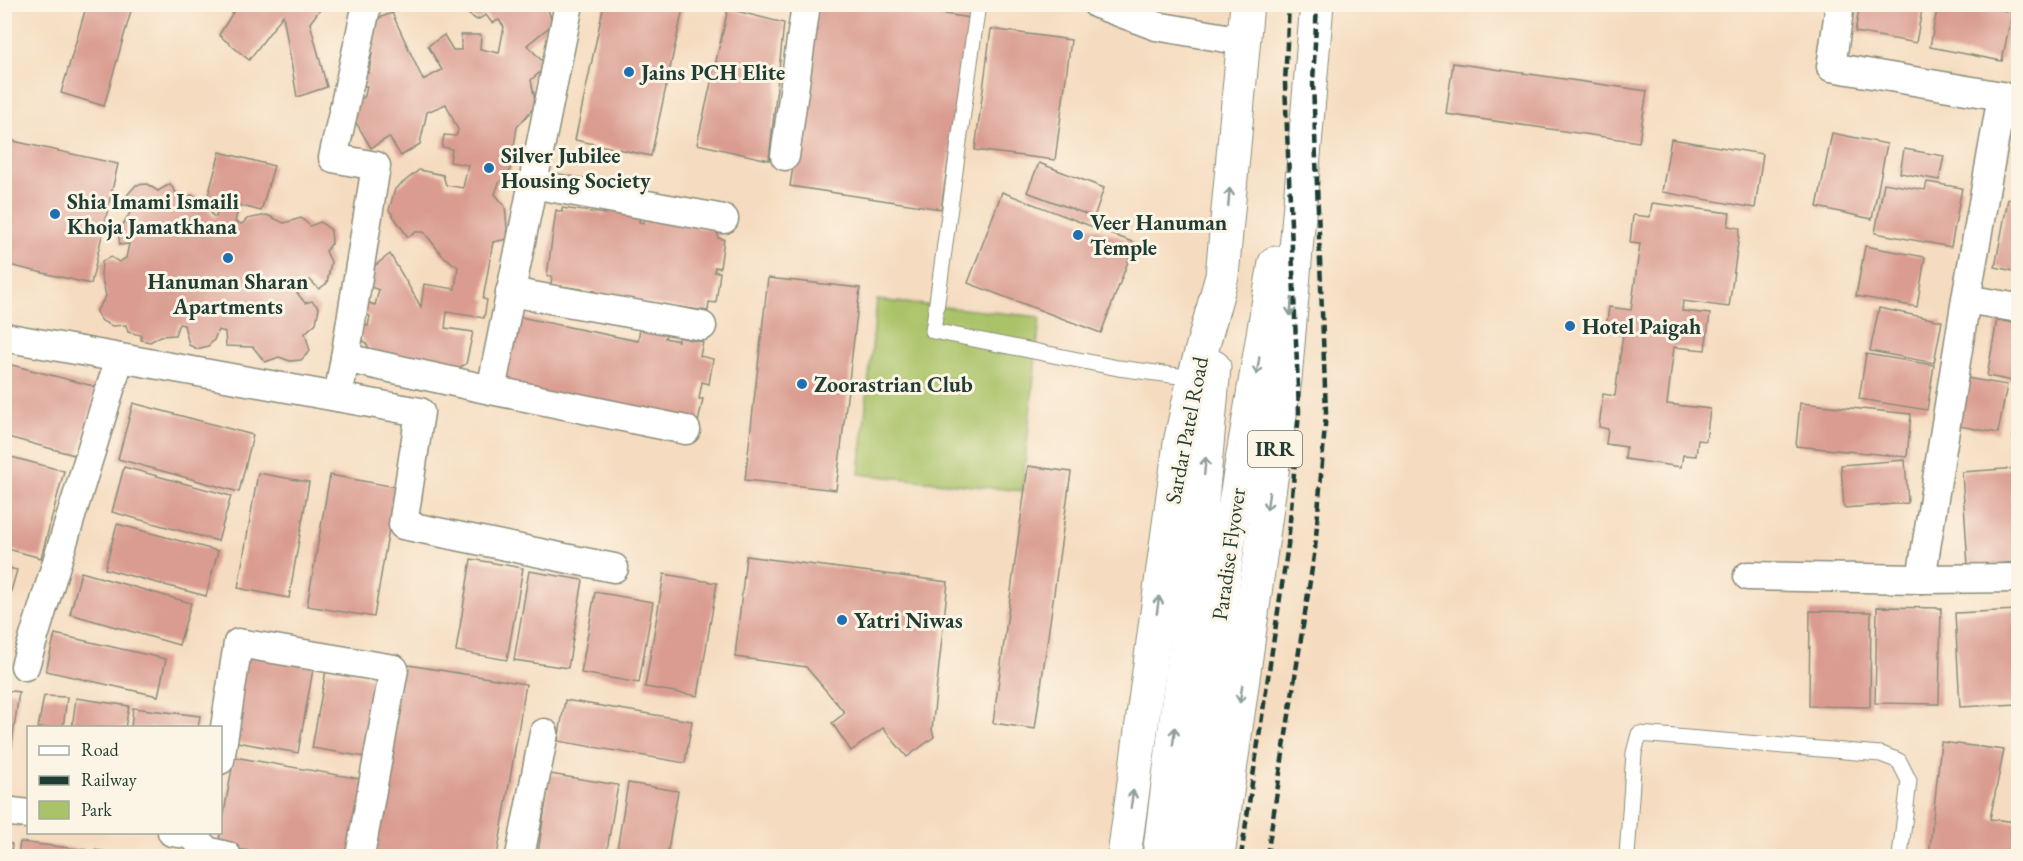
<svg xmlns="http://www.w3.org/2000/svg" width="2023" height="861" font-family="'EB Garamond',serif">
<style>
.green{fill:#aac369;stroke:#64804e;stroke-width:1.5}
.building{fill:#da9c91}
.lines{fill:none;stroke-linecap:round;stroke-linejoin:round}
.service-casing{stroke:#8a8c7a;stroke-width:17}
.minor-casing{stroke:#8a8c7a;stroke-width:31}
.primary-casing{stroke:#8a8c7a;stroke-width:35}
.service{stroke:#fff;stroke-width:15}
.minor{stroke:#fff;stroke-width:28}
.primary{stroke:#fff;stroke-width:33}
.rail{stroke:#1f3d34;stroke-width:4.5;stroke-dasharray:9 4.5;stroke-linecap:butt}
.oneway{stroke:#8f9e9a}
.poi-dot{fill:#1f6fb2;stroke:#fcf5e5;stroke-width:2}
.labels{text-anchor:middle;stroke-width:6;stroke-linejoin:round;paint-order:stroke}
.shield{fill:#fcf5e5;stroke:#617469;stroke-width:1.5}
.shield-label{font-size:21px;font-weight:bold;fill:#1f3d34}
.poi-label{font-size:22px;font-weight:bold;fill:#1f3d34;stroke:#fcf5e5;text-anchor:start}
.street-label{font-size:22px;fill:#1f3d34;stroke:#fcf5e5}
</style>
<rect width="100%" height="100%" fill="#fcf5e5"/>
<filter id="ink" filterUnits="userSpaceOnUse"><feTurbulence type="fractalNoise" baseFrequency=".0167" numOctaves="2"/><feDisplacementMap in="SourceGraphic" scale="12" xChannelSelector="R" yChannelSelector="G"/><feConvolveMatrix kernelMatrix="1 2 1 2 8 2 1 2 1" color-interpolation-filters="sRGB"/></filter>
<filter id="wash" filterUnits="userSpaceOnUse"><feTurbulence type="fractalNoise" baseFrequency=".008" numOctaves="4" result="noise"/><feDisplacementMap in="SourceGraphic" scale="24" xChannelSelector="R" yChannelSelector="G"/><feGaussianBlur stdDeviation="1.35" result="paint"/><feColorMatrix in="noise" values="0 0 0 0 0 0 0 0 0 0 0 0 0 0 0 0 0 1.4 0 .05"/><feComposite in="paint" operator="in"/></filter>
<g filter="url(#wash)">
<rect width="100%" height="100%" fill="#f5dcc0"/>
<polygon class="green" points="877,300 1040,317 1022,491 859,474"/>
<g id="blocks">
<g class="building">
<polygon points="87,4 133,4 104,106 61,93"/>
<polygon points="238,4 324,4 310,23 327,87 297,97 283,15 249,60 219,35"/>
<polygon points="387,4 413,4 413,5 392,13"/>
<polygon points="452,4 546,4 553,24 527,45 547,66 531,80 536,105 517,127 510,171 499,183 495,194 505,206 508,239 493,242 483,299 487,300 484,318 447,312 445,328 473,332 466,364 450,372 377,358 357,332 358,324 368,326 370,316 360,314 363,301 375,305 379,290 368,286 369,270 390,254 421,307 424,284 455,289 458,267 442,255 424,232 416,232 408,237 389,210 395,189 419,170 443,175 446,185 463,188 468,165 450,162 452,149 442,147 444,135 456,136 458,130 446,104 427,112 420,144 401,156 389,137 371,148 348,109 365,96 367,86 357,85 360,72 369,73 372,53 365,52 366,40 374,41 376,30 371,21 392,13 423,80 442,70 428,46 444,35 453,50 461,50 461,35 481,35 480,49 499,53 504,27 499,20 492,23 486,15 477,20"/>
<polygon points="604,4 684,4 651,156 575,140"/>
<polygon points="818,4 880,4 970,18 941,209 790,186"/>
<polygon points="1860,4 1923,4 1916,43 1855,32"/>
<polygon points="1938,4 1971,4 2012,12 2002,61 1930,47"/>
<polygon points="728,9 784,23 769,160 697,144"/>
<polygon points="991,29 1071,40 1055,160 975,150"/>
<polygon points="1453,63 1647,91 1639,142 1446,114"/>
<polygon points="1832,133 1887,144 1872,219 1817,207"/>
<polygon points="4,139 118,164 91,284 4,264"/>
<polygon points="1671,139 1763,154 1755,208 1662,192"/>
<polygon points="1904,149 1944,156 1939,180 1900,173"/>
<polygon points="220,152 274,166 261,211 239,205 235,222 242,224 247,219 267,215 284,223 301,218 310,226 320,222 331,230 332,243 326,251 331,262 327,283 319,289 310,280 294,289 305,303 312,301 319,308 316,323 305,333 310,351 301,360 290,361 279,357 265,362 253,347 226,346 225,332 218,330 214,340 208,346 197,349 189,345 184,325 179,324 175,335 161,336 150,342 141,340 141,335 128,332 126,325 112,326 102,321 96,312 106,296 101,275 102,261 111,257 119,262 126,258 129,244 120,245 118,232 130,213 126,202 128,194 136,185 147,184 158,191 170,184 180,198 192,195 202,199 213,216 216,217 220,200 208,196"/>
<polygon points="1039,163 1104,188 1094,217 1027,192"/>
<polygon points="1927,182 1962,188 1951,247 1875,233 1884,183 1925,190"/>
<polygon points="1002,192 1135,243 1101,333 968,283"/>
<polygon points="2008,199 2018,201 2018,272 1995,267"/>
<polygon points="1652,203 1730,213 1728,226 1740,228 1729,307 1683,301 1682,311 1710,314 1705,350 1674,347 1667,404 1710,409 1706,441 1698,440 1696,456 1683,455 1681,467 1625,459 1626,447 1606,444 1608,429 1599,427 1603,394 1615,396 1623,333 1606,330 1609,307 1631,310 1640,244 1630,243 1633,215 1650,217"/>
<polygon points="562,208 605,214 605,209 640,214 639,222 644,223 644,216 678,220 677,225 718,230 718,238 724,239 720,268 715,267 714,272 720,272 716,303 709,302 708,311 594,296 595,291 551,285 552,276 547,276 556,210 562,212"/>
<polygon points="1865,246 1925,257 1917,307 1856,296"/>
<polygon points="768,278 860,288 836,490 745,480"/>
<polygon points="1879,308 1942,321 1934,363 1870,351"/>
<polygon points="510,315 638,341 640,328 666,333 665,338 678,341 678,337 703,342 700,356 713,359 709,384 702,382 699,399 703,399 697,427 495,386"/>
<polygon points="1997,320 2018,324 2018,382 1987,376"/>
<polygon points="1866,354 1934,365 1927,410 1859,399"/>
<polygon points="4,363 97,387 78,456 4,436"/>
<polygon points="1961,377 2007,385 1998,433 1953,425"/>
<polygon points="133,403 253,435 239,492 118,459"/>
<polygon points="1800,403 1911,414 1907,457 1796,446"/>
<polygon points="2017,415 2018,415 2018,438 2013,437"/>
<polygon points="4,455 64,471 41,558 4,548"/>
<polygon points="1905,460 1908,503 1844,508 1841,465"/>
<polygon points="1028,466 1071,472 1035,729 993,723"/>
<polygon points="124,467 231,496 218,541 112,512"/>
<polygon points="2018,468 2018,562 1968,566 1962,472"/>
<polygon points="258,473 309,482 289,598 238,588"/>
<polygon points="330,475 396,487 374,617 307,606"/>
<polygon points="117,524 218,551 206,596 105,569"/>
<polygon points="746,556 948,582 932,730 934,737 907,757 883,728 851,751 832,723 845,713 806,667 735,657"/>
<polygon points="471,559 523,568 507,660 456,651"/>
<polygon points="4,567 17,570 5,612 4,612"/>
<polygon points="529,571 583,580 568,668 514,660"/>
<polygon points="81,572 191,603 179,645 70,614"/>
<polygon points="664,574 717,583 698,696 645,687"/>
<polygon points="595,592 653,602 639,683 581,673"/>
<polygon points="1877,607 1941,608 1939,704 1875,703"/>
<polygon points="2018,610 2018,704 1960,707 1955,613"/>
<polygon points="1810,611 1871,612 1870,707 1809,706"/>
<polygon points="55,634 166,659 158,696 46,671"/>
<polygon points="247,652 314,664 298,753 231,741"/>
<polygon points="402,664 526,684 497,856 370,856"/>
<polygon points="326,670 384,680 371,758 312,748"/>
<polygon points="4,690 19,692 7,781 4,780"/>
<polygon points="44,696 67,697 63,728 38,728"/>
<polygon points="76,698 129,706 125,728 72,728"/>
<polygon points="565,700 692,721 685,763 558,741"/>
<polygon points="133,708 200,716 198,728 131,728"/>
<polygon points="1941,742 2004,750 1990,819 2018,822 2018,856 1929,856"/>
<polygon points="234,757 367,780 354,856 282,856 218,846"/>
<polygon points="550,774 618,785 606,856 560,856 538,853"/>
<polygon points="628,783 678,791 667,856 616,856"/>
<polygon points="20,842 86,850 86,856 18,856"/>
<polygon points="4,843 12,844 11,856 4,856"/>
<polygon points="94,850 132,855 132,856 92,856"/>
</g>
</g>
</g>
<g filter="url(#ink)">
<use href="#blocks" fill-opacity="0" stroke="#8a8c7a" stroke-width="1.5"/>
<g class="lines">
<g class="service-casing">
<g id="service">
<polyline points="978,4 933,331 1118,368 1194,378"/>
<polyline points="1627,856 1634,753 1639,734 1881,754 1899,761 1909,781 1900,856"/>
</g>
</g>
<g class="minor-casing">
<g id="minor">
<polyline points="1097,4 1156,26 1243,41"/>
<polyline points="1840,4 1831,67 2002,96 1966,299 2018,308"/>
<polyline points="785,156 806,4"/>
<polyline points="532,184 724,219"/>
<polyline points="510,292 702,326"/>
<polyline points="1966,299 1921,579 2018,578"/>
<polyline points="4,337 420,412 403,525 614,568"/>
<polyline points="345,358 376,166 333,158 367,4"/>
<polyline points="491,390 686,430"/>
<polyline points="338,397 345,358 491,390 569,4"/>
<polyline points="1748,576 1921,579"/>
<polyline points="25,666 119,360"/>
<polyline points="220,760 238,643 394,669 360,856"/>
<polyline points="4,811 28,814"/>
<polyline points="172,832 192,835 207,851 227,856"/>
<polyline points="520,856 544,733"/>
</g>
</g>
<g class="primary-casing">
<g id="primary">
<polyline points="1124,856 1180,443 1194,378 1222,276 1247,4"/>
<polyline points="1159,856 1198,545 1214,367"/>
<polyline points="1191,856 1227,551 1275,263"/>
<polyline points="1218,856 1285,379 1317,4"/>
</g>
</g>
<use href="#service" class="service"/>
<use href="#minor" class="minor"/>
<use href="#primary" class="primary"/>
<g class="rail">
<polyline points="1241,856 1288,545 1299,412 1285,83 1289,4"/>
<polyline points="1267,856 1315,549 1326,413 1313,83 1317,4"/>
</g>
</g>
<defs><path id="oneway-shaft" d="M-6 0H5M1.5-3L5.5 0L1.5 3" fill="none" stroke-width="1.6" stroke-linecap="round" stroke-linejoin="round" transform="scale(1.5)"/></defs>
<g class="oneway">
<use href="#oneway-shaft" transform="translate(1229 197) rotate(-85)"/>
<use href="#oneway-shaft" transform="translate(1291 307) rotate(95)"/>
<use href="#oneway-shaft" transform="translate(1258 366) rotate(99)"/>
<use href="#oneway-shaft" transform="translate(1205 466) rotate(-85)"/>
<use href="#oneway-shaft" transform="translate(1268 501) rotate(98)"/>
<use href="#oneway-shaft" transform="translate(1158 605) rotate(-82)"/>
<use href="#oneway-shaft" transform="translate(1241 694) rotate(98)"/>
<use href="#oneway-shaft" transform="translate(1174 736) rotate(-83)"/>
<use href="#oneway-shaft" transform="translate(1132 799) rotate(-82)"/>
</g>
</g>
<g class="poi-dot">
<circle cx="629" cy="72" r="6"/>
<circle cx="489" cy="168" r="6"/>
<circle cx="55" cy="214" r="6"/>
<circle cx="1078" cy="235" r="6"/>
<circle cx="228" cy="258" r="6"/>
<circle cx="1570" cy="326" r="6"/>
<circle cx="802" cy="384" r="6"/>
<circle cx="842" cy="620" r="6"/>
</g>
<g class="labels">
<rect class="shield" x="1248" y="431" width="54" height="36" rx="4.5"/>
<g class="shield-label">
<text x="1275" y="456">IRR</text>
</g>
<g class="poi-label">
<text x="641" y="80">Jains PCH Elite</text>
<text x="501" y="163">Silver Jubilee<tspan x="501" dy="25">Housing Society</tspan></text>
<text x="67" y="209">Shia Imami Ismaili<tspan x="67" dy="25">Khoja Jamatkhana</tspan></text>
<text x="1090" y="230">Veer Hanuman<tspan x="1090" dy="25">Temple</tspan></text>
<text x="228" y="289" text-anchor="middle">Hanuman Sharan<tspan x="228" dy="25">Apartments</tspan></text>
<text x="1582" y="334">Hotel Paigah</text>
<text x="814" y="392">Zoorastrian Club</text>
<text x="854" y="628">Yatri Niwas</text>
</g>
<g class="street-label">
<text transform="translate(1186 430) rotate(-79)" y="8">Sardar Patel Road</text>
<text transform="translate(1228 554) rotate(-82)" y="8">Paradise Flyover</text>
</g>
</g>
<rect width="2023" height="861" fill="none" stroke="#fcf5e5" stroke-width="24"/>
<rect x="27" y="726" width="195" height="108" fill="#fcf5e5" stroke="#a4ab9e" stroke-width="1.5"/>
<rect x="39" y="746" width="30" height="9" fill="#ffffff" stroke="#a4ab9e" stroke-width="1.5"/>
<text x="81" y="756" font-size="18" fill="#1f3d34">Road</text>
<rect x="39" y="776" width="30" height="9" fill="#1f3d34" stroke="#a4ab9e" stroke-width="1.5"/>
<text x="81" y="786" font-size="18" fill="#1f3d34">Railway</text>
<rect x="39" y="801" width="30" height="18" fill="#aac369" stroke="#a4ab9e" stroke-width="1.5"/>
<text x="81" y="816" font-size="18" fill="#1f3d34">Park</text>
</svg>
